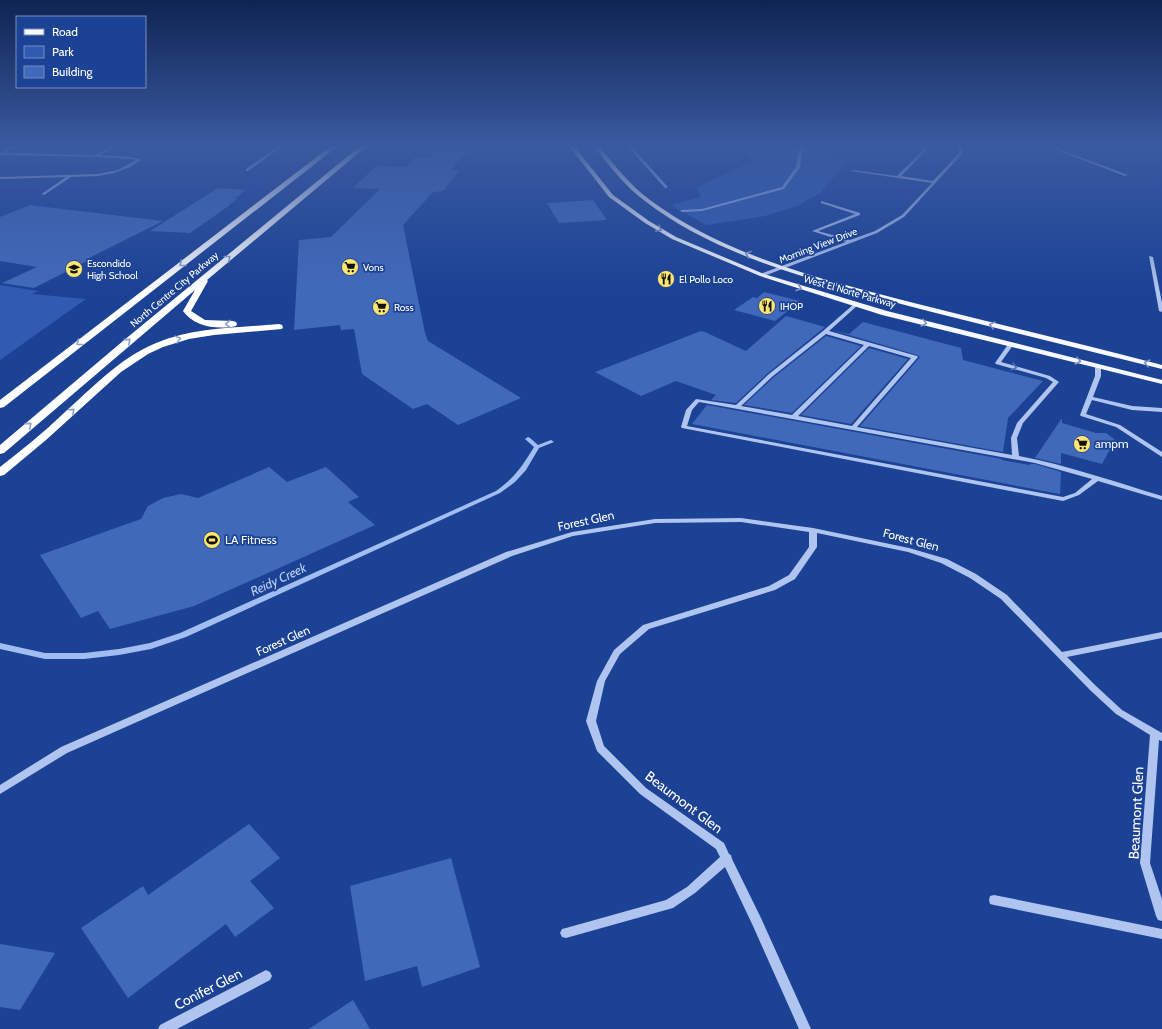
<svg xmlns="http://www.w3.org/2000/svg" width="1162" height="1029" font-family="Cabin,sans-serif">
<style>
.green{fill:#315bb3}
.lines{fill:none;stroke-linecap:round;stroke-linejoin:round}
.stream{fill:#a2bdf1;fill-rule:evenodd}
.building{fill:#4169ba}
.minor{fill:#afc4ef;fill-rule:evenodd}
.major{fill:#f7f9ff;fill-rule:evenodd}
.highway{fill:#fff;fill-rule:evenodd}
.oneway{stroke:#7f94c5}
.oneway2{stroke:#8ea0ca}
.oneway3{stroke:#4f70b4}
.labels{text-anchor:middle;stroke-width:3.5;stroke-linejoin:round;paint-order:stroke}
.far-street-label{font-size:10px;fill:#fff;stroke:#1c4295}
.far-poi-label{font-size:10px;fill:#fff;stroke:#1c4295;text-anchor:start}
.poi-label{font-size:12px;fill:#fff;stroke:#1c4295;text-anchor:start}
.street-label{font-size:12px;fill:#fff;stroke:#1c4295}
.water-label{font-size:13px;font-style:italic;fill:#bbcff6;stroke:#1c4295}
.near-street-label{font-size:14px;fill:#fff;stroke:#1c4295}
</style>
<rect width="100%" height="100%" fill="#1c4295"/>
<g class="green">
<polygon points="743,146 821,146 826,157 848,161 820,193 797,206 765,216 706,225 671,205 701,197 697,187 752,161"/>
<polygon points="0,285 38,291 32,294 86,299 0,360"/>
</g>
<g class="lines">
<g class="stream">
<polygon points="799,146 803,146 800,167 784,189 702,211 682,212 680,211 682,210 702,209 782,187 796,167"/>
<path d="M528,437L530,438L538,445L551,440L554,442L539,448L526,470L515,482L500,493L186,637L151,649L119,655L84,659H45L0,649V643L45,653H84L119,649L150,643L180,633L496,491C516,476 521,468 534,447L525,439Z"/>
</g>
</g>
<g class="building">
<polygon points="428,146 471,146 451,170 460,170 443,191 433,192 403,225 425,333 428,341 521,398 458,425 427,404 413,409 362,374 354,329 341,330 340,325 294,330 299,240 331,237 380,189 353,188 376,166 406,167 415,157 432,158"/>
<polygon points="218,188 246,190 235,198 238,198 229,205 230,205 190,233 150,231"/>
<polygon points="593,200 607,220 559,223 547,203"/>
<polygon points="30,205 46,207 163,221 89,258 93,258 34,288 2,283 37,267 0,261 0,217"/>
<polygon points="764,292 800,301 775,321 734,310 753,297 757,298"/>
<polygon points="786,316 825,327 768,373 736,403 711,400 716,395 676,381 641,396 595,372 701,331 705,332 746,351"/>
<polygon points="863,322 961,348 963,360 1043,381 1008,418 1003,452 860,426 920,357 917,355 832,330 849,334"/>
<polygon points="826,336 861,346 792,413 744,405 774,377"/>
<polygon points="869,348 908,359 851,424 801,415"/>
<polygon points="707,405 1002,459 1002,460 1029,465 1030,464 1035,464 1061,472 1060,494 692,424"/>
<polygon points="1062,418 1062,423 1096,433 1106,433 1115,440 1102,464 1061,453 1061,464 1035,458"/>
<polygon points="269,467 287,482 326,467 359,497 348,502 375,525 194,606 110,629 98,611 81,618 40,555 141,519 148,506 163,498 181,494 198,498"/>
<polygon points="249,824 280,858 250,881 274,908 235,937 226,924 128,998 81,928 143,886 148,895"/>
<polygon points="451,858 480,967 422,987 417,966 365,981 350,886"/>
<polygon points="0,944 55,953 20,1010 0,1007"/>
<polygon points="353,1000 370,1029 309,1029"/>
</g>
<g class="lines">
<g class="minor">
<polygon points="13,146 18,146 5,153 95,155 112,146 117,146 99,155 132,157 141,160 130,167 114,173 98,176 71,177 44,195 42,194 43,193 66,177 0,179 0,177 98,174 118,170 136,160 132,159 96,157 0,155 0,153"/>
<polygon points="279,146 283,146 248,171 246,171 246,169"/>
<polygon points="627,146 631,146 667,186 667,188 665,188"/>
<polygon points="925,146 929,146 925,152 901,176 933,181 959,153 958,146 962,146 963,153 904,217 877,233 764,276 760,276 760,274 846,242 812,231 855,214 821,203 821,201 860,213 860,215 818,231 850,240 875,231 902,215 932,183 851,171 853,170 897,176 923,150"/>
<polygon points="1046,146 1051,146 1128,175 1125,176"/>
<polygon points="1149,256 1153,257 1162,303 1162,312 1159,311"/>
<path d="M854,304L858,305L829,331L917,356L918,357L857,427L1012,455L1011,438L1017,423L1053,382L1046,378L996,364L995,363L1009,343L1011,342L1014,344L1001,362L1050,376L1059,382L1023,423L1017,438L1019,456C1067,465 1115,482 1162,496V500L1098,481L1079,495L1063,501L682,428L681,427L686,410L696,399L736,405L769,374L823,331ZM826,334L864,345L792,415L741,406L773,376ZM869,346L911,358L852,426L798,416ZM699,402L1035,463L1092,479L1075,493L1063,497L687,426L692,410Z"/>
<polygon points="1098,364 1101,366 1101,376 1093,397 1132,406 1162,408 1162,412 1132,410 1092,400 1086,414 1120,425 1162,452 1162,457 1116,427 1081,416 1080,415 1095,376 1095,366"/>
<polygon points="741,518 813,528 909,548 947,559 976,574 1007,595 1062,652 1162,632 1162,638 1067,657 1096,686 1122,710 1162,733 1162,741 1159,740 1150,863 1162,899 1162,921 1158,920 1156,916 1140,863 1150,735 1116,714 1090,690 1001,599 970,578 941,563 908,552 817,533 817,547 795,579 775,590 649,629 620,654 605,681 596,721 604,746 646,788 724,843 729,854 731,855 732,859 761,918 811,1029 799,1029 753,926 725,867 695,893 673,908 566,938 562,937 560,933 562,929 566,928 666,900 687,887 720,857 716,849 640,794 597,751 586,721 597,681 614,650 643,625 769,586 789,575 809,547 809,532 741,522 655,523 573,536 512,556 67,753 0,794 0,785 61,747 506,552 572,532 655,519"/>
<polygon points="994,895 1162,929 1162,939 994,905 990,904 989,900 990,896"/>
<polygon points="266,970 270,972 272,976 270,980 177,1029 158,1029 160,1025"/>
</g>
<g class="major">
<polygon points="569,146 574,146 613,195 649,221 676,237 764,274 887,311 1162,380 1162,384 882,315 760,276 672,239 645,223 609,197"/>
<path d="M594,146H599C614,165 630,185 650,200C728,258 829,281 922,305C1002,325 1082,344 1162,365V369C1085,350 1008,331 932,312C838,287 722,261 645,201C625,186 609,166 594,146Z"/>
</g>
<g class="highway">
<polygon points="331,146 338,146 4,407 0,408 0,400"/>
<path d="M360,146H367L207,280L208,281L191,311L205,320L233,321L236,322L237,324L236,326C218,330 194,327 183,311L195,290L4,453L0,454V445L123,341Z"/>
<path d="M279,324L282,325L283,327L282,329L214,335L189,339L163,347L148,354L121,372L46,440L4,475L0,476V467C22,450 44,432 65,412C93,387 120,358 156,343C195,327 238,328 279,324Z"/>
</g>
</g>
<defs><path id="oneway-chevron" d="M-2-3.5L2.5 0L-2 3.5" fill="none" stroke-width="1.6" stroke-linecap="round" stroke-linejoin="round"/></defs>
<g class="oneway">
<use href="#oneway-chevron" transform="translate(659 229) rotate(29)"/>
<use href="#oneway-chevron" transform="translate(748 254) rotate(-158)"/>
<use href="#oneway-chevron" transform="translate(799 288) rotate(20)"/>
<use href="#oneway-chevron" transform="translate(924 323) rotate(14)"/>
<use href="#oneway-chevron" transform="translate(992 325) rotate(-166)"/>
<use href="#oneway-chevron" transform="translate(1078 361) rotate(14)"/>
<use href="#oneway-chevron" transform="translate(1147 363) rotate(-166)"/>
</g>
<g class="oneway2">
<use href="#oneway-chevron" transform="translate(228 258) rotate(-39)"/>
<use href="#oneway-chevron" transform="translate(182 264) rotate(142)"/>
<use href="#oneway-chevron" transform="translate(228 324) rotate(178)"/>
<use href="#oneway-chevron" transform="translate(178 339) rotate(-15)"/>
<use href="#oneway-chevron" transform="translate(128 341) rotate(-40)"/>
<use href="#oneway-chevron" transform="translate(79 343) rotate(142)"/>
<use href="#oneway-chevron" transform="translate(72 411) rotate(-42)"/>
<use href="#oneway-chevron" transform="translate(29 425) rotate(-40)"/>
</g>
<use class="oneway3" href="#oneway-chevron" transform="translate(1014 367) rotate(15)"/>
<linearGradient id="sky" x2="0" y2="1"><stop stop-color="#0f2452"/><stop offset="0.5" stop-color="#3a5aa0"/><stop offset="1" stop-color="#3a5aa0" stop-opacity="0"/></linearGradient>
<rect width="1162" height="290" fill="url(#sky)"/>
<defs>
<g id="supermarket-disc" transform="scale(0.9)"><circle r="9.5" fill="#ffe66e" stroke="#1c4295"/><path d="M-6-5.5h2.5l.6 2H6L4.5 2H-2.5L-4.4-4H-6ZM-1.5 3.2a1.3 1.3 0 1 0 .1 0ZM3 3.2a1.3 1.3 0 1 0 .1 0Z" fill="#111"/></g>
<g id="school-disc" transform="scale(0.9)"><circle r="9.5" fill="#ffe66e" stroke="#1c4295"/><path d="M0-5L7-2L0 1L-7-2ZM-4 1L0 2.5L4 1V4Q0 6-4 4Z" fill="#111"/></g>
<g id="restaurant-disc" transform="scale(0.9)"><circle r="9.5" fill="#ffe66e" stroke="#1c4295"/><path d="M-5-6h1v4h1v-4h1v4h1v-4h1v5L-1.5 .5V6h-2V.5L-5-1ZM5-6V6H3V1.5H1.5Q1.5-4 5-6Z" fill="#111"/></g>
<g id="stadium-disc" transform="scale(0.9)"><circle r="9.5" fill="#ffe66e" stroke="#1c4295"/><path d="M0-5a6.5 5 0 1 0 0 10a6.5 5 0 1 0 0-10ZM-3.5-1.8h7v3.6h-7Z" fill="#111"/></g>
</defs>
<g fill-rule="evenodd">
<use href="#supermarket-disc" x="350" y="267"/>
<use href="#school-disc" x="74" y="269"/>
<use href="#restaurant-disc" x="666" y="279"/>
<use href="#restaurant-disc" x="767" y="306"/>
<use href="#supermarket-disc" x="381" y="307"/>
<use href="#supermarket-disc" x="1082" y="444"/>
<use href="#stadium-disc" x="212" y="540"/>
</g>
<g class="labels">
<g class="far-street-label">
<text transform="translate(818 245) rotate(-21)" y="4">Morning View Drive</text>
<text transform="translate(174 289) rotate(-40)" y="4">North Centre City Parkway</text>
<text transform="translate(850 291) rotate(16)" y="4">West El Norte Parkway</text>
</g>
<g class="far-poi-label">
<text x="87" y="267">Escondido<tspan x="87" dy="12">High School</tspan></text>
<text x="363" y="271">Vons</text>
<text x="679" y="283">El Pollo Loco</text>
<text x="780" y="310">IHOP</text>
<text x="394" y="311">Ross</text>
</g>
<g class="poi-label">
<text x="1095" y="448">ampm</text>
<text x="225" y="544">LA Fitness</text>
</g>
<g class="street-label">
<text transform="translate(586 521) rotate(-12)" y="4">Forest Glen</text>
<text transform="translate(911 540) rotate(15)" y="4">Forest Glen</text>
<text transform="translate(283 641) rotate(-24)" y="4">Forest Glen</text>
</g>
<g class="water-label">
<text transform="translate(278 579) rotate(-25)" y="5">Reidy Creek</text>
</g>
<g class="near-street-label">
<text transform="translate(684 802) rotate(37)" y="5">Beaumont Glen</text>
<text transform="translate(1136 813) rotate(-87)" y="5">Beaumont Glen</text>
<text transform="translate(208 989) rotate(-27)" y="5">Conifer Glen</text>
</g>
</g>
<rect x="16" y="16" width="130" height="72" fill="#1c4295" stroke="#778ebf"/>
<rect x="24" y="29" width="20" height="6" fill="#f7f9ff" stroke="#778ebf"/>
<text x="52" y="36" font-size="12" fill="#ffffff">Road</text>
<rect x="24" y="46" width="20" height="12" fill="#315bb3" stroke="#778ebf"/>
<text x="52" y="56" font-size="12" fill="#ffffff">Park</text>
<rect x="24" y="66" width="20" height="12" fill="#4169ba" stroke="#778ebf"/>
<text x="52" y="76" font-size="12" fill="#ffffff">Building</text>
</svg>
